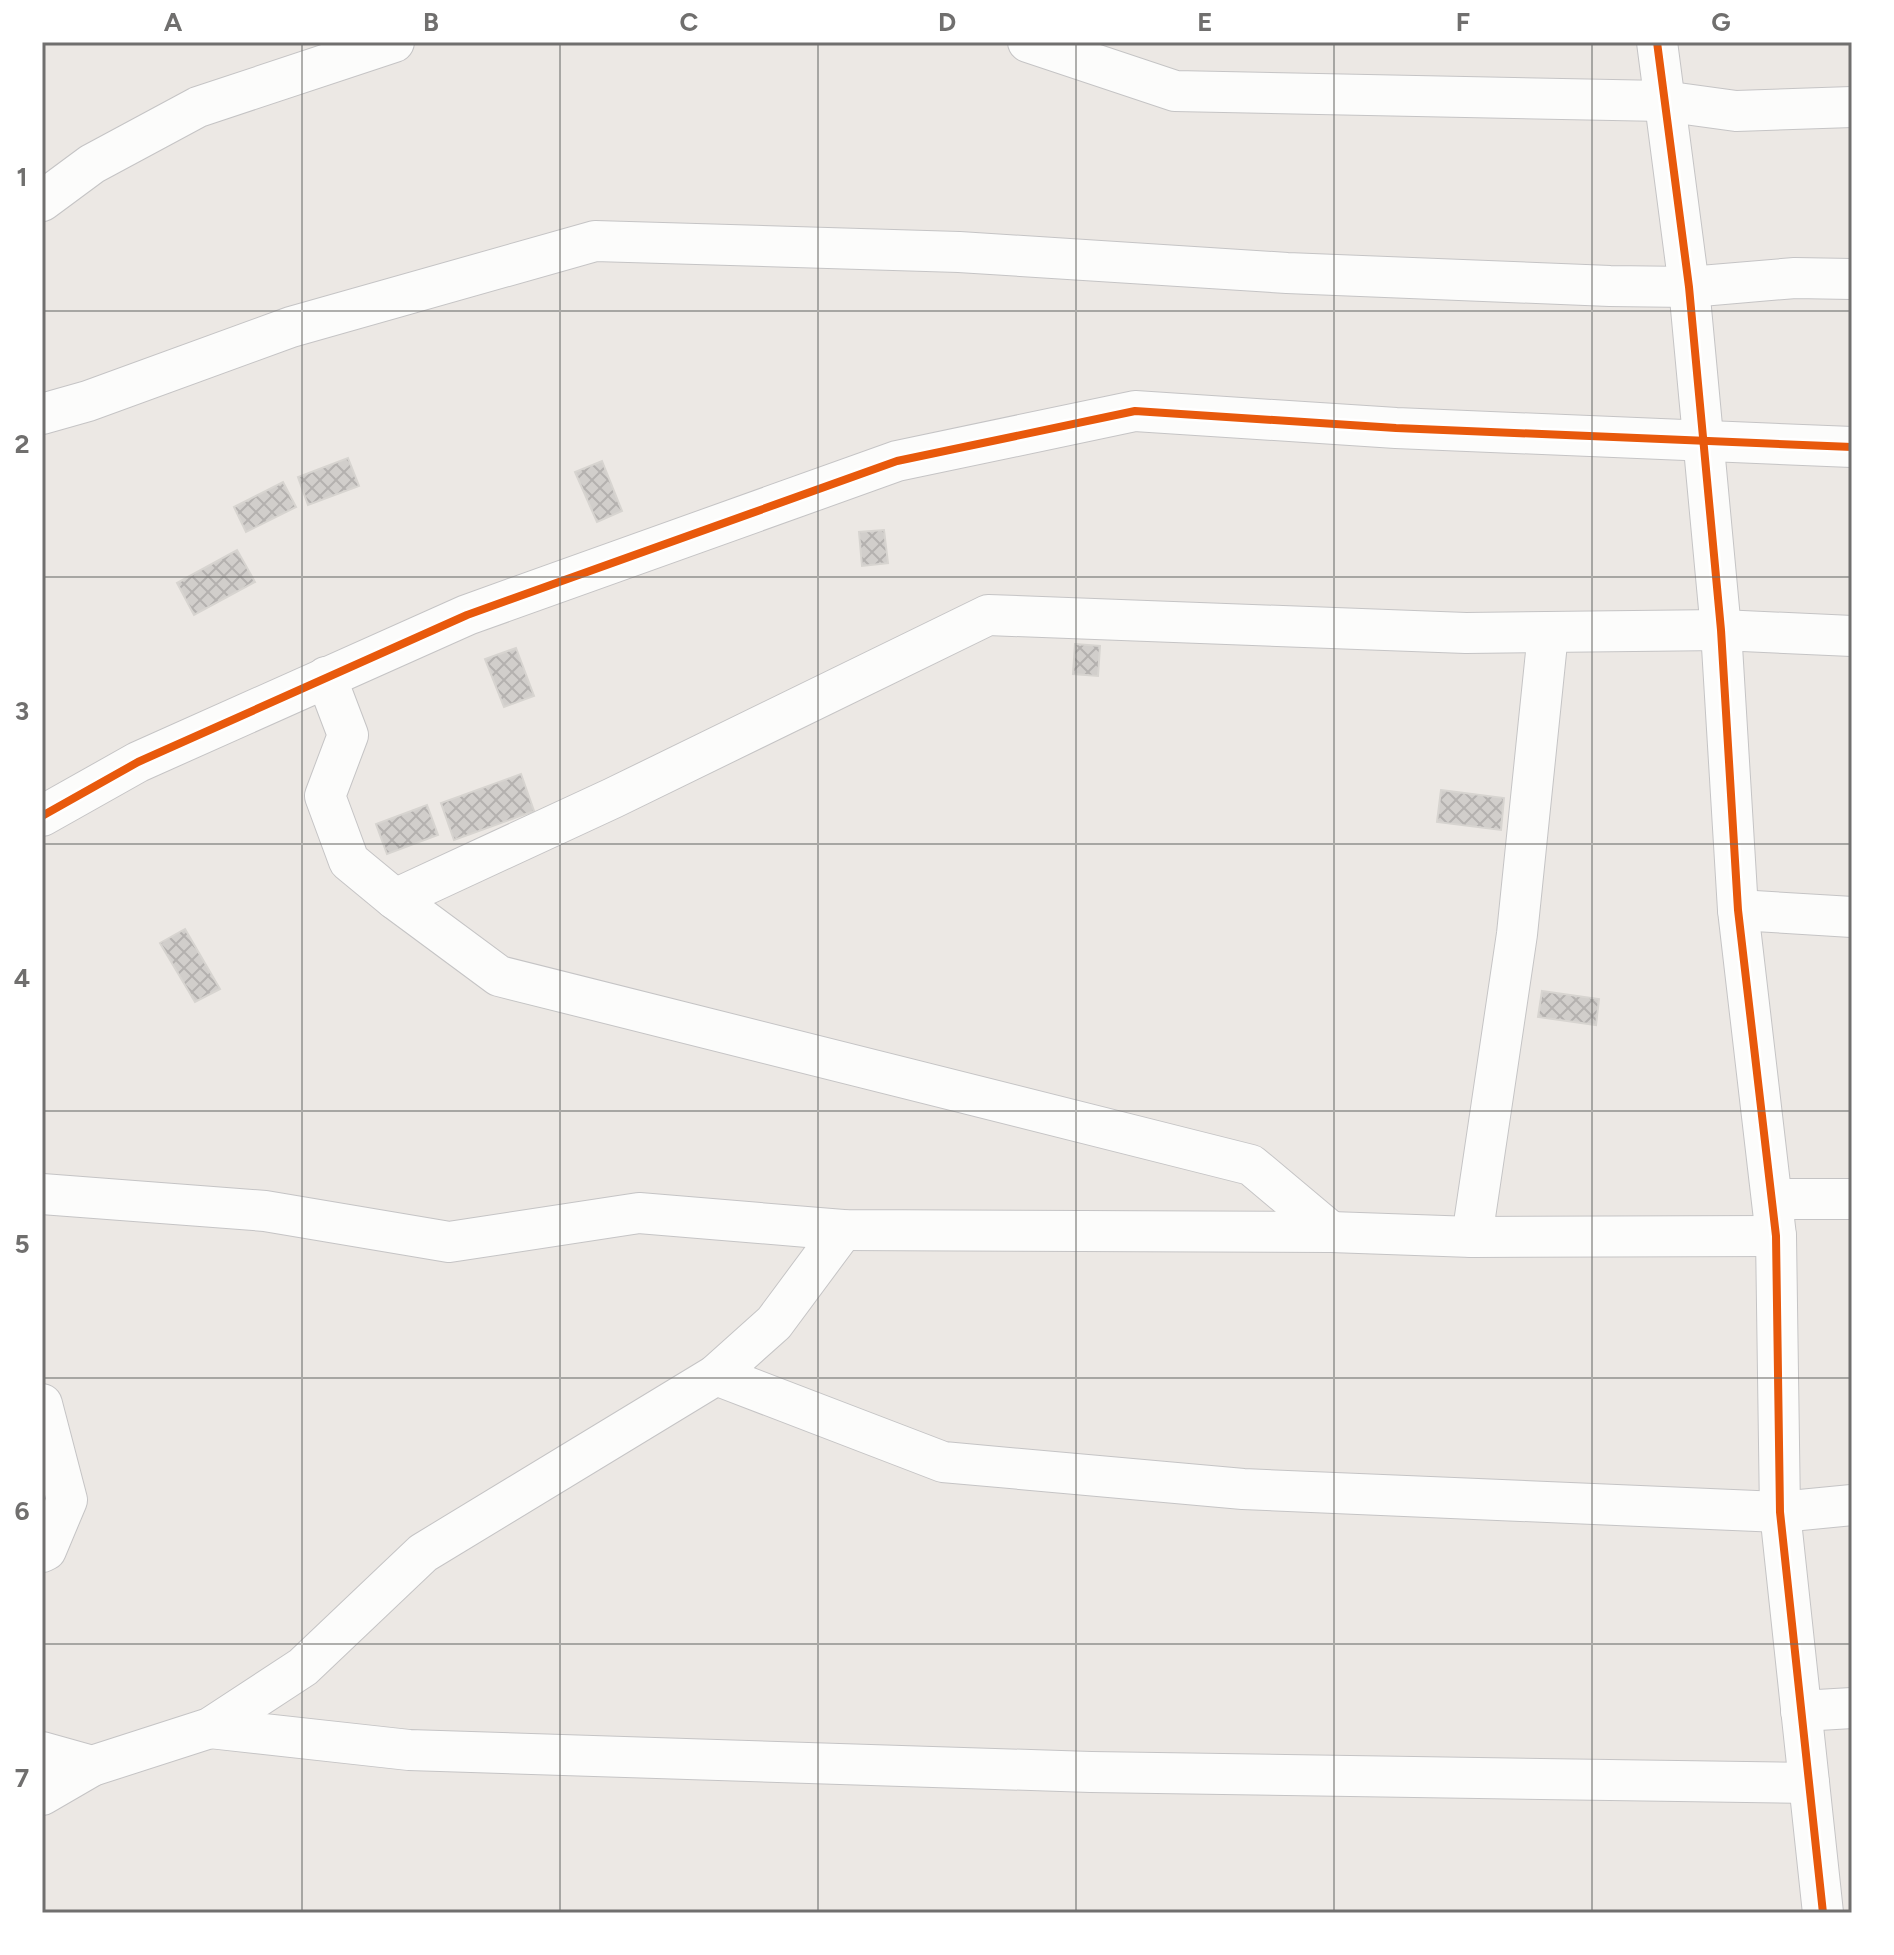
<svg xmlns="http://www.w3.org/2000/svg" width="1894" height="1955" font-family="Figtree,sans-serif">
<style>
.building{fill:url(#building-cross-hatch);stroke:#d7d4d0;stroke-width:2}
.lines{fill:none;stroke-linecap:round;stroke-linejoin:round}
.street-casing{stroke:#c5c4c5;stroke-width:42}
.street{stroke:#fcfcfb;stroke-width:40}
.cycleway-casing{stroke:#fff;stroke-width:13}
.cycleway{stroke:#e8590c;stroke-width:8}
.grid{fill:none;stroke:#706f6e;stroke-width:2;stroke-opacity:0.55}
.neatline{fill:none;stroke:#706f6e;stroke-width:3}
.grid-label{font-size:26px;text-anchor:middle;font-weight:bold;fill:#706f6e}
</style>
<defs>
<pattern id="building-cross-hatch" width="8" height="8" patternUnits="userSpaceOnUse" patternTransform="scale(2)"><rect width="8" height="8" fill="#d1cecb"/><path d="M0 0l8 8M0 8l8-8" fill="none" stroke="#b4b1af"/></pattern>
</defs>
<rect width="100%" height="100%" fill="#ece8e4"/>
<g class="building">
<polygon points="348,458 359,486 308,505 298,477"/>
<polygon points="602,461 622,511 597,522 575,472"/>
<polygon points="283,482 296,507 246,532 234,507"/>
<polygon points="884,530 888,563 862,566 859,532"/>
<polygon points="237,550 255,582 194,615 177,583"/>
<polygon points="1075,644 1100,646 1098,676 1073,674"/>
<polygon points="516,648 534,696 504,707 485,659"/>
<polygon points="521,774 534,811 454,840 441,803"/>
<polygon points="1441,790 1504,798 1501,830 1437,822"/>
<polygon points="427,805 438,835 387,854 376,824"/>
<polygon points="185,929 220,989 195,1002 160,943"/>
<polygon points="1542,991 1599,999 1596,1025 1538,1017"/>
</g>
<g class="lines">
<g class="street-casing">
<g id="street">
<polyline points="1028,42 1175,91 1663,101 1736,111 1852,107"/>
<polyline points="1657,42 1689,287 1721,630 1738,910 1776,1236 1780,1512 1823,1913"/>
<polyline points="42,201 92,164 198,107 394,42"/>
<polyline points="42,414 88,401 291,327 595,241 959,252 1287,273 1610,286 1689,287 1795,278 1852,279"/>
<polyline points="326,677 348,735 325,796 349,861 395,899 499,976 1251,1165 1331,1232"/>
<polyline points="42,816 138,762 467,615 897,461 1135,411 1396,428 1852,447"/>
<polyline points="395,899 613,798 988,615 1466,633 1721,630 1852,636"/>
<polyline points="1738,910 1852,917"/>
<polyline points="42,1194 265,1211 449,1242 639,1213 843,1230 1331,1232 1472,1237 1776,1236"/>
<polyline points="1773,1199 1852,1199"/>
<polyline points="1472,1237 1517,934 1548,633"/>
<polyline points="716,1375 943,1462 1243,1489 1780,1512 1852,1505"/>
<polyline points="42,1404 67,1500 46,1550 42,1552"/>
<polyline points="1801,1711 1852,1708"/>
<polyline points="210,1728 409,1750 1091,1772 1809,1783"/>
<polyline points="42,1752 92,1766"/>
<polyline points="42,1795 92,1766 210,1728 303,1667 423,1553 716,1375 774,1323 843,1230"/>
</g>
</g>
<use href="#street" class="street"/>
<g class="cycleway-casing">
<g id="cycleway">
<polyline points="1657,42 1689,287 1721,630 1738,910 1776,1236 1780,1512 1823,1913"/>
<polyline points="42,816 138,762 467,615 897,461 1135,411 1396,428 1852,447"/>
</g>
</g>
<use href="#cycleway" class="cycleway"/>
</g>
<path class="grid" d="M302,42V1913M560,42V1913M818,42V1913M1076,42V1913M1334,42V1913M1592,42V1913M42,311H1852M42,577H1852M42,844H1852M42,1111H1852M42,1378H1852M42,1644H1852"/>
<rect width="1894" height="1955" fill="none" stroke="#ffffff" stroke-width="88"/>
<rect x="44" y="44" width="1806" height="1867" class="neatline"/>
<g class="grid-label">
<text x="173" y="31">A</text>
<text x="431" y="31">B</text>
<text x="689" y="31">C</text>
<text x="947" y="31">D</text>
<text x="1205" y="31">E</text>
<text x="1463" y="31">F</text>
<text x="1721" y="31">G</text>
<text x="22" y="186">1</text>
<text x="22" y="453">2</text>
<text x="22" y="720">3</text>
<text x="22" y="987">4</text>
<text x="22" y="1253">5</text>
<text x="22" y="1520">6</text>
<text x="22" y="1787">7</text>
</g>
</svg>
